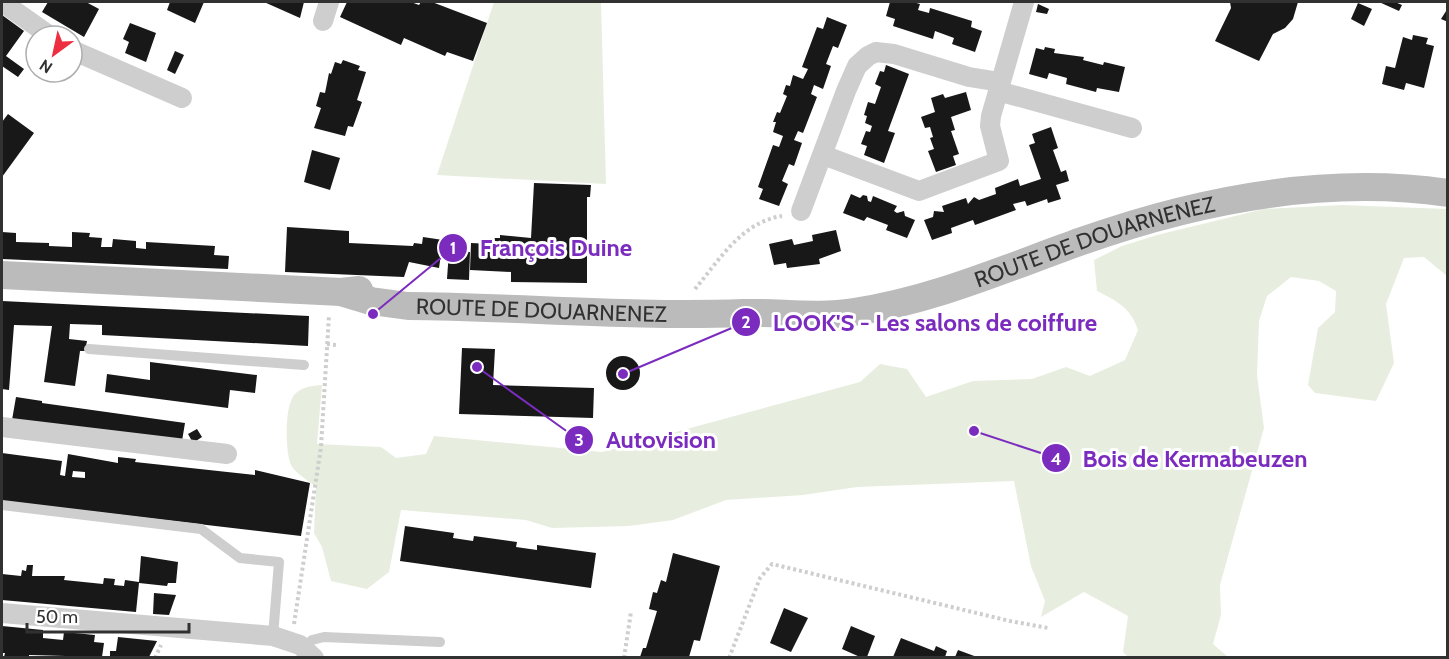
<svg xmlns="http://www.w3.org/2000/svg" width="1449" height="659" font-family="Cabin,sans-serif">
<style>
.green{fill:#e7eedf}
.building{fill:#181818;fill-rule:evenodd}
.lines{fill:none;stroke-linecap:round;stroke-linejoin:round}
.path{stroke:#cecece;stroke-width:4;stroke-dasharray:3 3;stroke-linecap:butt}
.service{stroke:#cecece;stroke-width:10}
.minor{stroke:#cecece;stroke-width:20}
.secondary{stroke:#bbb;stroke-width:28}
.labels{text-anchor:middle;stroke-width:6;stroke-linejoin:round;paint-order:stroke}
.street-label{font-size:22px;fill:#313131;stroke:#fff}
.leader{fill:none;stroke:#7b2cbf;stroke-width:2}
.callout-dot{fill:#7b2cbf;stroke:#fff;stroke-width:2}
.mark-label{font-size:18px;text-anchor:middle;font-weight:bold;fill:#fff}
.callout-label{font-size:24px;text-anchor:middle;font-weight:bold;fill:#7b2cbf;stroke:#fff;stroke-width:6;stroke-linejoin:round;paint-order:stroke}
</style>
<rect width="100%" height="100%" fill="#fff"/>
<g class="green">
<polygon points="494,2 601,2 606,184 437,175"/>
<path d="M1342,205L1447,209V276L1424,257L1404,258L1386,304L1394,363L1376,401L1315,393L1308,385L1318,328L1335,312L1336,291L1319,281L1291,277L1267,296L1259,321L1257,375L1264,428L1220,585L1221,615L1213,644L1228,657H1128L1123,652L1128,616L1084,592L1041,617L1045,601L1031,566L1014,481L857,487L803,495L726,500L673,520L629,526L552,528L526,520L401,510L389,572L367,589L331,581L322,547L314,533L316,487C309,481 295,473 291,465C285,451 284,403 296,393C304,386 312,386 322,385L317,444L381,447L396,458L426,454L434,436L602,452L860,382L880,364L907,369L926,397L973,381L1032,379L1066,367L1090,376L1125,360L1138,330C1131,308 1117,301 1097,291L1094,260L1122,246L1157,235L1264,209Z"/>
</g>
<g class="building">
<polygon points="48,2 86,2 99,9 84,37 42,12"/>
<polygon points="170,2 204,2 195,23 167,10"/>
<polygon points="264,2 304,2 300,18"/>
<polygon points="347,2 411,2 419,5 421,2 432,2 487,23 473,61 447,52 445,56 404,38 401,45 340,17"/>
<polygon points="890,2 913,2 920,4 918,10 929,13 930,8 972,21 971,27 982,31 975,52 952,44 954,38 935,31 933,39 893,26 895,19 886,16"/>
<polygon points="1230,2 1298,2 1293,19 1285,28 1273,34 1259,61 1215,41 1231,8"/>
<polygon points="1379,2 1395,2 1402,5 1399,11"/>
<polygon points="1358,3 1372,9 1364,26 1351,19"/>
<polygon points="1038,4 1049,9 1047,14 1036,12"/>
<polygon points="1448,8 1448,22 1441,19"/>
<polygon points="2,15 24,31 6,56 24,69 18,77 2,66"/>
<polygon points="827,17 847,25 838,48 833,46 826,64 831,66 823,89 814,85 811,94 817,97 803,133 798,131 794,140 802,143 794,166 789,164 782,181 788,184 779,206 759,199 763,189 758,187 773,145 779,147 783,136 773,132 776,122 773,122 777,112 780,113 787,96 783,94 786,85 790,86 793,75 803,79 808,69 802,67 817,27 823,29"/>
<polygon points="130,23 156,33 146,62 125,53 129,42 123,39"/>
<polygon points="1413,35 1428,38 1426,44 1434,46 1424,88 1406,83 1404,90 1382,84 1386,66 1395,68 1403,37 1412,40"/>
<polygon points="1045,47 1055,49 1054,53 1084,57 1083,60 1103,65 1104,62 1125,67 1119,92 1097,88 1096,92 1066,84 1067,78 1049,73 1047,79 1029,74 1036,48 1044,50"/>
<polygon points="175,51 184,55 175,74 167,70"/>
<polygon points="343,60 360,66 358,70 366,72 357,100 362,102 353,127 348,126 345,136 314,128 321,108 316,106 320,92 325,93 329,73 331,74 335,62 341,64"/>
<polygon points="886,65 909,74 888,131 895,133 884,163 864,155 867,146 861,144 866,131 870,132 872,126 865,123 867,116 864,115 868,102 875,104 881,87 875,84 880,71 884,72"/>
<polygon points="966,92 971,110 951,117 955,130 951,131 959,154 953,156 956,165 936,172 928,151 934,149 930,138 933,137 930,127 925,128 921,117 935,112 931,98 943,94 945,98"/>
<polygon points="8,114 34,133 2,177 2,122"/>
<polygon points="1051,127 1058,148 1053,150 1061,172 1066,170 1069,181 1056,185 1061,199 1048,203 1047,199 1027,206 1025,201 1013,204 1016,210 975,225 973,220 951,228 952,233 932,240 924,220 933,217 934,211 944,212 942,206 966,198 968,204 974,197 979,200 996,194 995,188 1018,179 1020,186 1041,179 1029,145 1035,143 1032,134"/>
<polygon points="312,150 340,158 330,190 304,182"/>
<polygon points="534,183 591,185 590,197 587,197 587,283 511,282 511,272 470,270 471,243 492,244 492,238 500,238 500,235 531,238"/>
<polygon points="851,194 860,198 863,195 867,196 868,201 871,202 873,196 897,206 894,211 897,213 904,211 905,216 915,220 907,238 886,230 888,225 867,217 864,221 843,213"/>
<polygon points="287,227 349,231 349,243 413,246 414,243 422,244 423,237 443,240 439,268 409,262 404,277 285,272"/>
<polygon points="836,230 841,251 819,259 820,264 787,268 786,263 774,265 769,244 792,239 794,245 813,241 812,235"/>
<polygon points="2,232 16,233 16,242 49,243 49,246 72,247 72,232 90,233 89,237 102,238 101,247 112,247 113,239 136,241 136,248 146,249 146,242 215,246 214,255 229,256 228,269 2,259"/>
<polygon points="449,251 470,252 469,280 447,279"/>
<polygon points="2,301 309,316 308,346 102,335 102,325 70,324 69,339 87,341 85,351 80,351 75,386 44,382 52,326 14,325 9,390 2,389"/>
<polygon points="462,348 495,349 493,385 594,388 593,418 459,414"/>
<circle cx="623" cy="373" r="17"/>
<polygon points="150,362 257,375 255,393 230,390 228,408 105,392 107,374 150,380"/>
<polygon points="16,397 42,401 42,403 185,423 182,441 12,420"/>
<polygon points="197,429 202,437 193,443 188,434"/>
<path d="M2,453L62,461L60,475L65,476L68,454L118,463V457L136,459L135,462L255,475V470L310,483L301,536L2,501ZM73,471L85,472V478L72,477Z"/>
<polygon points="405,526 454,533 453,538 473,541 474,536 517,542 516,547 537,550 537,545 596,553 591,588 400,561"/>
<polygon points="673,553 720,566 700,641 694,640 689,657 640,657 643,648 646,648 657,611 649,609 653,592 657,593 661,580 666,582"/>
<polygon points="141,556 178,562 176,583 168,583 167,586 139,583 136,612 2,600 2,574 21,576 22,570 26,571 27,565 33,565 32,576 65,576 64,580 103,584 104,578 115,579 114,585 124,586 125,580 139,582"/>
<polygon points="154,593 176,595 169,615 153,614"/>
<polygon points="784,608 808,618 791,652 770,643"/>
<polygon points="2,626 43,630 43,638 63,640 64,632 95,635 94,642 104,643 102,657 29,655 29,657 4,657 5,653 2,653"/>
<polygon points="851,626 875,636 867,657 860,657 842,649"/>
<polygon points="118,637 157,641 149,657 110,657 110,651 116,651"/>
<polygon points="901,638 934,651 936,646 947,651 945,657 893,657"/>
<polygon points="958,650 977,657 955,657"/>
</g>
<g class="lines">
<g class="path">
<path d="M695,289C720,259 742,222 782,216"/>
<polyline points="327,344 336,345"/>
<polyline points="294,624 321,447 329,315"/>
<polyline points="155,658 161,645"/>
<polyline points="624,658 631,612"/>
<polyline points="729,658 760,578 772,564 1010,621 1048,628"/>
</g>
<g class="service">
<polyline points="89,349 304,365"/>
<polyline points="2,505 201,529 240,558 279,562 273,636"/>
<polyline points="304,648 312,640 324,637 440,642"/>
</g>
<g class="minor">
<polyline points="2,2 50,36"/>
<polyline points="323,21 329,2"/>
<polyline points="72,50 182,98"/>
<polyline points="998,91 1132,128"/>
<polyline points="823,155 919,191 999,161 990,126 991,116 1024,2"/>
<polyline points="801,211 846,91 857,66 868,56 876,52 894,54 969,77 1000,82"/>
<polyline points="2,427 227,454"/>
<polyline points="2,613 273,636 300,645 314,658"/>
</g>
<g class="secondary">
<polyline points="2,275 341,292 359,290"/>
<path id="s1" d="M341,292L371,301L408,306C520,307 631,317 743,313C780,312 817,318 854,312C934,300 1006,268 1082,241C1198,200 1324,175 1448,193"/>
</g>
</g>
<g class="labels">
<g class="street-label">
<text dy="8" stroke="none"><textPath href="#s1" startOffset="766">ROUTE DE DOUARNENEZ</textPath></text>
<text dy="8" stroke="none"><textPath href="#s1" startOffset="202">ROUTE DE DOUARNENEZ</textPath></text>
</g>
</g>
<path class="leader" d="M373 314L453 248M623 374L746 322M477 367L579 440M974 431L1056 458"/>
<g class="callout-dot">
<circle cx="373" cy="314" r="6"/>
<circle cx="623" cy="374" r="6"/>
<circle cx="477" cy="367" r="6"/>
<circle cx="974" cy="431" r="6"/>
<circle cx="453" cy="248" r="15"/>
<circle cx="746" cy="322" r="15"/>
<circle cx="579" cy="440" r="15"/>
<circle cx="1056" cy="458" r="15"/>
</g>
<g class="mark-label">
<text x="453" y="254">1</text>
<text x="746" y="328">2</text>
<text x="579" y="446">3</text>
<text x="1056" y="465">4</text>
</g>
<g class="callout-label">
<text x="556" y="256">François Duine</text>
<text x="935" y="331">LOOK'S - Les salons de coiffure</text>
<text x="661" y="448">Autovision</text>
<text x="1195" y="467">Bois de Kermabeuzen</text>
</g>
<rect width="1449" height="659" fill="none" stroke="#313131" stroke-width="6"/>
<g transform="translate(54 54) rotate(213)"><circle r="28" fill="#ffffff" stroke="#adadad" stroke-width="1.5"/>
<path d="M0-4.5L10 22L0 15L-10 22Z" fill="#ed2e40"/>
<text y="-9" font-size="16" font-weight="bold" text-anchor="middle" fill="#313131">N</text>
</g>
<path d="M27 623v9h162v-9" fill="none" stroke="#313131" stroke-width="3"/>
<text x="36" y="623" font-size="18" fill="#313131" stroke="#ffffff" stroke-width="4.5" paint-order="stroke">50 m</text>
</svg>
